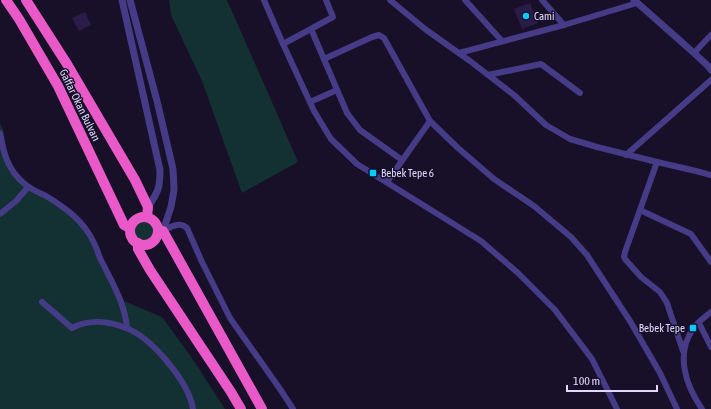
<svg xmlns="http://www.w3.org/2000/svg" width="711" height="409" font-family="'Asap Condensed',sans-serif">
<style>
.green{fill:#133032}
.building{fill:#2a1c49}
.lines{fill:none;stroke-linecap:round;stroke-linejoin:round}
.minor{stroke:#463b87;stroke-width:6}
.tertiary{stroke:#463b87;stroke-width:7}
.trunk{stroke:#e959c8;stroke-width:10}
.poi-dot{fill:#05cbfe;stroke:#171028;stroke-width:1.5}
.labels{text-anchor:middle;stroke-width:3;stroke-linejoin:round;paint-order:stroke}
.poi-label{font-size:11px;fill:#e0d8ff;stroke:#171028;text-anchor:start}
.street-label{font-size:11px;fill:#e0d8ff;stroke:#171028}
</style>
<rect width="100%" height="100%" fill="#171028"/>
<g class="green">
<polygon points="169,0 227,0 272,102 298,162 242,193 202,81 171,15"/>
<polygon points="0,123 4,133 6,147 10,161 17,172 26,182 73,212 124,301 162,317 192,358 225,409 0,409"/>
<circle cx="144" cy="231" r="9"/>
</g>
<g class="building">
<polygon points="530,3 538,23 522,29 514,9"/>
<polygon points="85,12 91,25 79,31 72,18"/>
</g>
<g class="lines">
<g class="minor">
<polyline points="264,0 283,44 314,111 331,139 357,164 481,241 518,273 555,310 592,359 617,409"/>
<polyline points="390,0 425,29 470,61 514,95 546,125 570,139 597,147 657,162 696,171 711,175"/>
<polyline points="465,0 502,41"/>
<polyline points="542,0 564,25"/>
<polyline points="311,29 347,113 360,130 402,160"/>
<polyline points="283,44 333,17 326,0"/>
<polyline points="459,53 564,25 637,3"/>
<polyline points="694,53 711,35"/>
<polyline points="324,59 372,37 379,35 384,38 430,121 458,148 494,179 534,206 571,237 587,255 630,321 660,373 677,409"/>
<polyline points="488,75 541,64 580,93"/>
<polyline points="310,102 337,90"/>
<path d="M0,133C4,157 10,176 32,189C37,192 42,194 46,196C56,202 65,208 74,216C83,224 90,234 95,245C98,251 99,257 102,262C113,284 125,304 127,328"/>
<polyline points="626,155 711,80"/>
<polyline points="657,162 625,252 624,257 625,259 641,277 660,292 667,303 683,351"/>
<polyline points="387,182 430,121"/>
<polyline points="640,210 691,234 711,262"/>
<polyline points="0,214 16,201 28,187"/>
<path d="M163,231C171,227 179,221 187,228L202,262L230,318L280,389L293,409"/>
<path d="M42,302L72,328C89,319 109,321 126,328C151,337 189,382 193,409"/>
<polyline points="699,323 711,347"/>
<path d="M702,409C686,386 675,354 693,329C697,322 705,317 711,312"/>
</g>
<g class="tertiary">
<path d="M122,0L160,170C160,189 158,192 148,207"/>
<polyline points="130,0 157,101 173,169 174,190 171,207 163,231"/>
<polyline points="634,0 694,53 708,66 711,70"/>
</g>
<g class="trunk">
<polyline points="6,0 19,19 58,86 124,225 130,228"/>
<polyline points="26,0 67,64 135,180 148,207 147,217"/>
<circle cx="144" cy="231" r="14"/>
<polyline points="158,232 163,231 262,409"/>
<polyline points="138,243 138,249 150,270 231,392 241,409"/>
</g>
</g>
<g class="poi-dot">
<circle cx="526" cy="16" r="4"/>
<rect x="369" y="169" width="8" height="8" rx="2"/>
<rect x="689" y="324" width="8" height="8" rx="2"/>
</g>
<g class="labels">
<g class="poi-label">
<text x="534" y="20">Cami</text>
<text x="381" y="177">Bebek Tepe 6</text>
<text x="685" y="332" text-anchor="end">Bebek Tepe</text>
</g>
<g class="street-label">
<text transform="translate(80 105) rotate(64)" y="4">Gaffar Okan Bulvarı</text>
</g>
</g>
<path d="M567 385v6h90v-6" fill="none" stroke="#e0d8ff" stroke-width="2"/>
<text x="573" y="385" font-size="12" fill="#e0d8ff" stroke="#171028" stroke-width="3" paint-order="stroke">100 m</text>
</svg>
